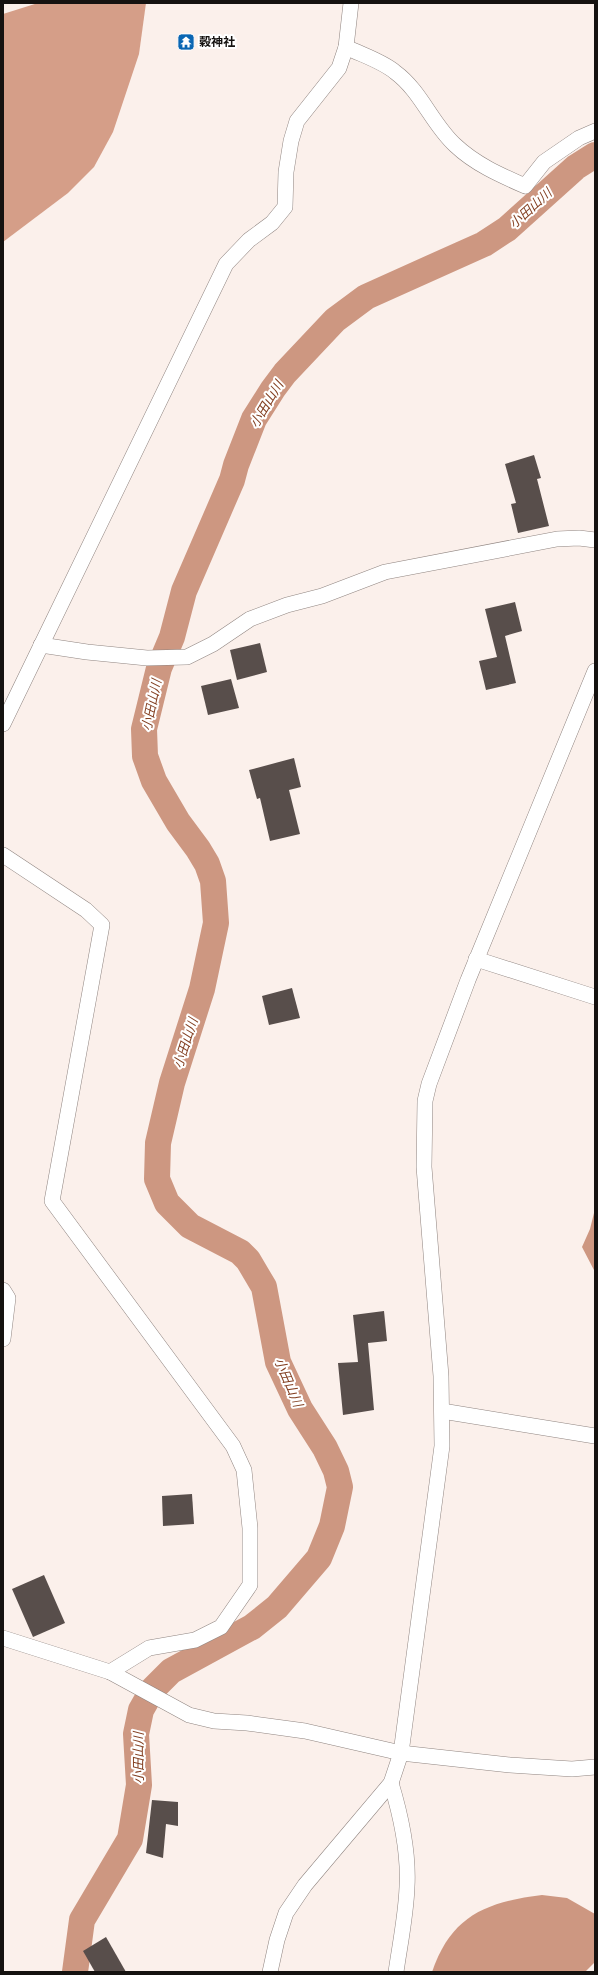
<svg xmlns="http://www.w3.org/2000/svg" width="598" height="1975" font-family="'Open Sans','Noto Sans JP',sans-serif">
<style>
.forest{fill:#d59e88}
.water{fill:#cd9781}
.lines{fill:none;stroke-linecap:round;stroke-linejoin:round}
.river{stroke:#cd9781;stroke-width:26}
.building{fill:#584e4b}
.minor-casing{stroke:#908581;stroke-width:16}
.minor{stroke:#fff;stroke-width:15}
.labels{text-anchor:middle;stroke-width:4;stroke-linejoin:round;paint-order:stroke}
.poi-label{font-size:12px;font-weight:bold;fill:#151210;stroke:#fff;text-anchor:start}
.water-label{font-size:13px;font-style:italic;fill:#833f21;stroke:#fff}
</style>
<rect width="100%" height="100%" fill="#fbf0eb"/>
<polygon class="forest" points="38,3 146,3 139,54 113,132 94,167 68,193 3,242 3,14"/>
<g class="water">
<polygon points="595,1209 595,1272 582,1247 590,1229"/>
<path d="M542,1895L567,1898L595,1914V1962L585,1972H432C451,1916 486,1902 542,1895Z"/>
</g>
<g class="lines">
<polyline class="river" points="75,1972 82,1920 130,1839 139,1785 136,1734 141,1710 153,1689 171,1671 252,1627 277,1607 319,1558 332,1526 340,1487 336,1471 325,1448 300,1409 278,1362 264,1287 248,1260 240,1252 190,1226 167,1203 157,1179 158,1143 172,1083 202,989 216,923 213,881 207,864 198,849 178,822 154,781 145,756 144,729 159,668 172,637 184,591 232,480 236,465 254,419 273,389 285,373 335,320 366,297 484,244 507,229 576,167 595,155"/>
</g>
<g class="building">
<polygon points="534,455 541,478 537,479 549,526 518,533 511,504 516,503 505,464"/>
<polygon points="515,602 522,631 505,636 516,683 486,690 479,661 497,657 485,609"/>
<polygon points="260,643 267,672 237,680 230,650"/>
<polygon points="231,679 239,708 208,715 201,686"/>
<polygon points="294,758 301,787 289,790 300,834 270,841 260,798 257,799 249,770"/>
<polygon points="292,988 300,1018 269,1025 262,996"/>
<polygon points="384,1311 387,1341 368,1343 374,1410 343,1415 338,1363 358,1362 353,1315"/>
<polygon points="192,1494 194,1524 163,1526 162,1496"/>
<polygon points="44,1575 65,1623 33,1637 12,1589"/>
<polygon points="152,1800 178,1802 178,1826 166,1824 163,1858 146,1853"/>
<polygon points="106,1937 126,1972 95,1972 83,1951"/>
</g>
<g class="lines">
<g class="minor-casing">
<g id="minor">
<path d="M346,47C362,55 382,61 395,72C421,91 432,124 455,145C475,164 500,175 525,186L544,162L579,138L595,131"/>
<polyline points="41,645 87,652 147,658 187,657 213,644 250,619 287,605 322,596 385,572 557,539 579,538 595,540"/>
<polyline points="3,724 226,264 249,240 272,223 285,207 286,172 291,141 297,121 339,68 346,47 351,3"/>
<polyline points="3,855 86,910 102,925 52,1201 233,1446 244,1470 250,1528 250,1585 221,1627 195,1640 149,1648 110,1672"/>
<polyline points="476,959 595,997"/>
<polyline points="3,1290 8,1298 3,1339"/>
<polyline points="442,1411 595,1436"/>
<polyline points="3,1638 110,1672 189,1715 214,1721 247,1723 305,1731 401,1753 510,1765 572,1769 595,1767"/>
<path d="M391,1783C401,1816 409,1852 407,1887C406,1915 400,1944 396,1972"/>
<polyline points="270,1972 277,1940 286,1913 305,1885 391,1783 401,1753 442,1446 441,1376 424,1167 425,1101 429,1084 468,980 595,671"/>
</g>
</g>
<use href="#minor" class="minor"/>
</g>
<defs>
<g id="temple-square" transform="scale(0.9)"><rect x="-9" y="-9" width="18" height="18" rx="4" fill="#0a66b3" stroke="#fff"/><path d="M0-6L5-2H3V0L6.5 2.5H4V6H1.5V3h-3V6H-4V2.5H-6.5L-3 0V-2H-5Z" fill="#fff"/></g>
</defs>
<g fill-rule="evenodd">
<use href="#temple-square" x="186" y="42"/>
</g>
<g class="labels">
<g class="poi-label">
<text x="199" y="46">穀神社</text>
</g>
<g class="water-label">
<text transform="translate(530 208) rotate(-42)" y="5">小田山川</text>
<text transform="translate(266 404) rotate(-59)" y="5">小田山川</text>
<text transform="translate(151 705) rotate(-78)" y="5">小田山川</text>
<text transform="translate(185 1043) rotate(-72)" y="5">小田山川</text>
<text transform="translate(289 1382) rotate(67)" y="5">小田山川</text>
<text transform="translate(138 1758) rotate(-90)" y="5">小田山川</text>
</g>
</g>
<rect width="598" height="1975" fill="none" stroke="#151210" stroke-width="8"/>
</svg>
